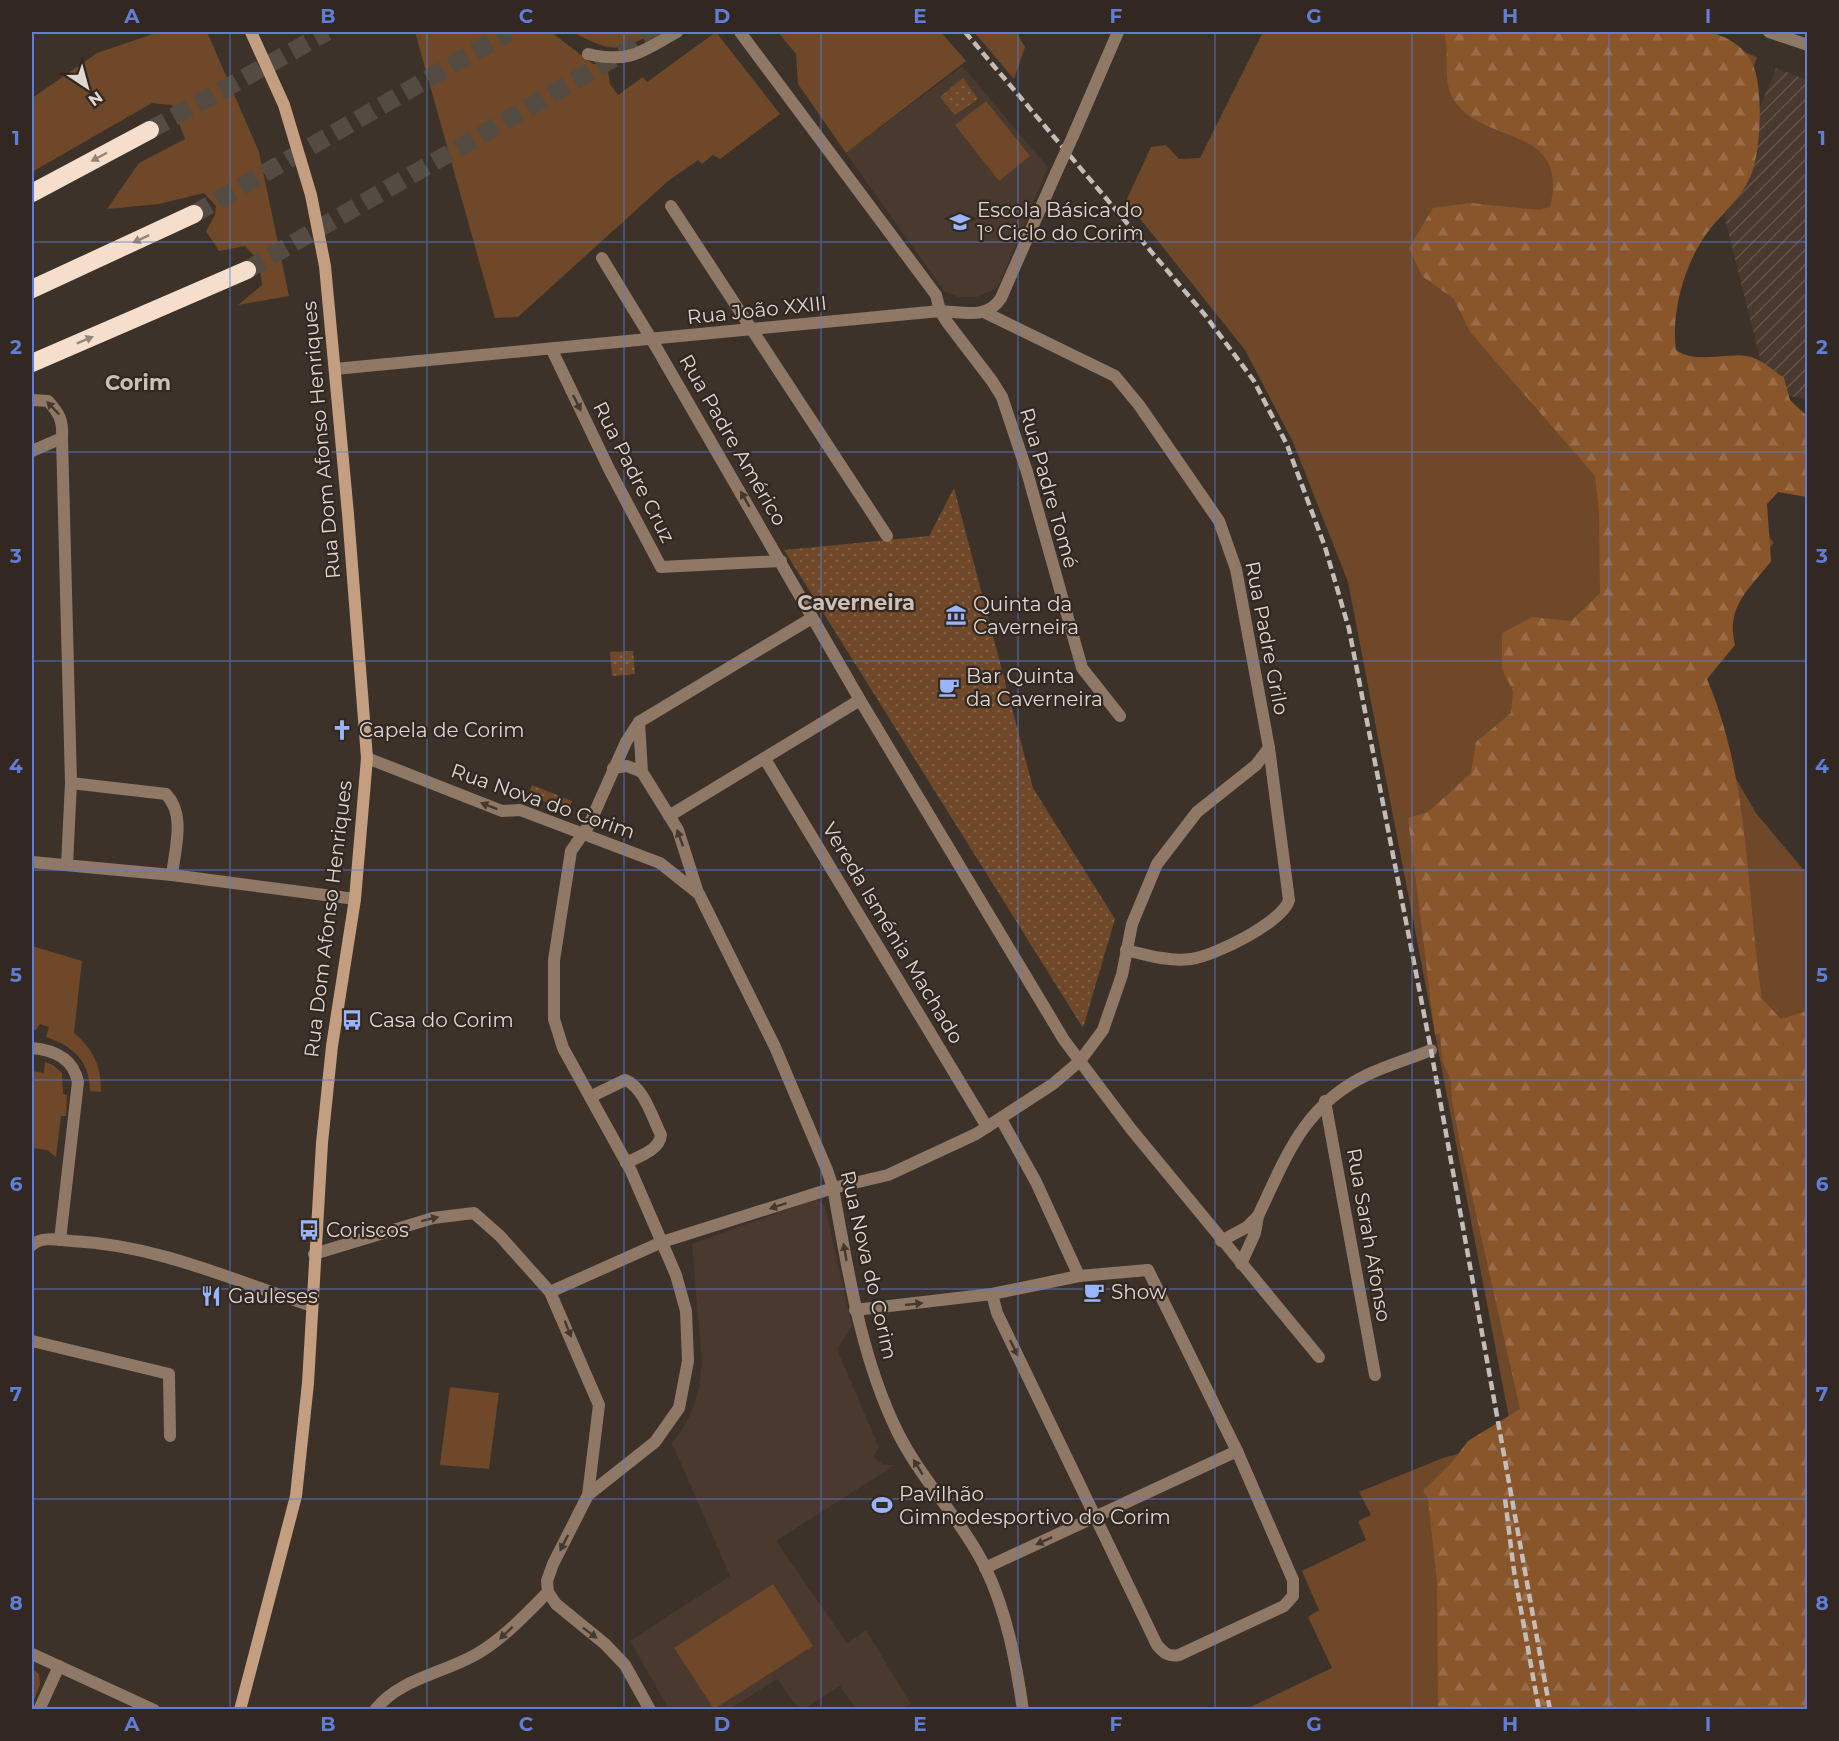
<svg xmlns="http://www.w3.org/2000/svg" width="1839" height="1741" font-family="Montserrat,sans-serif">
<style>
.built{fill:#49392e}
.industrial{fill:url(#industrial-furrows)}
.green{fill:#6e4829}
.forest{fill:url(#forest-firs)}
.park{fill:url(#park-dots)}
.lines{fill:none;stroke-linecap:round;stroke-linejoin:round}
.highway-tunnel{stroke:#544b43;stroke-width:18;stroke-dasharray:18 9;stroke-linecap:butt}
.street{stroke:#907866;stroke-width:12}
.secondary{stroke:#c49e81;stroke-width:12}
.highway{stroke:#f6decc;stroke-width:18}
.rail{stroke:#c4bdb7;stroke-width:4.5;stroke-dasharray:9 4.5;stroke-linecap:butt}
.street-bridge{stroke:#907866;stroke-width:12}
.oneway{fill:#948376}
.oneway2{fill:#45382f}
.grid{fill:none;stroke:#617ed6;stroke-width:1.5;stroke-opacity:0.55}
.labels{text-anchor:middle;stroke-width:4.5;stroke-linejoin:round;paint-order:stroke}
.poi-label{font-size:20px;fill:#ded7d2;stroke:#322821;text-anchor:start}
.street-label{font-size:20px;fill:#ded7d2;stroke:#322821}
.neighbourhood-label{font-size:21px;font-weight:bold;fill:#cdbfb6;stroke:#322821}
.neatline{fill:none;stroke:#617ed6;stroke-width:2}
.grid-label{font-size:20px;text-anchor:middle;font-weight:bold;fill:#617ed6}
</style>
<defs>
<pattern id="industrial-furrows" width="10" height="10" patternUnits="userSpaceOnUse" patternTransform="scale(1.5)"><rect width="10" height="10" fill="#49392e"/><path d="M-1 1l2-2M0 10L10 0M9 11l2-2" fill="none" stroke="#63554b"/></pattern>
<pattern id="forest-firs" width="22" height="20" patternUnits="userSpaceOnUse" patternTransform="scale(1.5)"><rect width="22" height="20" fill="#89552b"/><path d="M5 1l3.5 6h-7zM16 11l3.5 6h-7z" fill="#996d49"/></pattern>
<pattern id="park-dots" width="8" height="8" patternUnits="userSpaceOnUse" patternTransform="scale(1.5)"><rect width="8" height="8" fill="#6e4829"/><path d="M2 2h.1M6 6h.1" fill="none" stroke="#826247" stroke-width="1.8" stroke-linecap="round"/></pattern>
</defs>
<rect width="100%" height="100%" fill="#3c322a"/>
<g class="built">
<polygon points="962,66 1048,167 1000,283 993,290 977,297 958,297 944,291 846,153"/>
<polygon points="816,1199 825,1206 852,1326 837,1349 879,1447 873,1457 884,1465 895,1465 776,1541 847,1643 866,1630 911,1704 903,1709 856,1709 840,1686 804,1709 799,1709 777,1679 730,1709 669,1709 630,1641 730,1576 672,1443 684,1427 693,1408 699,1388 702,1363 692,1244"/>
</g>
<polygon class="industrial" points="1776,68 1807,80 1807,400 1768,390 1721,203"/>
<g class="green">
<polygon points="159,32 207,32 259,152 289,296 238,305 262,285 259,261 245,246 219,251 206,231 215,215 216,206 204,193 159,204 107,209 139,163 185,139 172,105 152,103 32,172 32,98 97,53"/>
<polygon points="415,32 551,32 593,64 607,64 610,84 618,95 643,77 647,82 716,32 780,114 720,159 713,155 702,164 698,160 667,182 518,317 495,318"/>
<path d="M572,32H656C615,53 613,52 572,32Z"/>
<polygon points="778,32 941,32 966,61 846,153 798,84 796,54"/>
<polygon points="974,32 1016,32 1025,47 1014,79"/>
<polygon points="1263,32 1693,32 1757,57 1662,334 1660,389 1774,543 1672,669 1756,813 1807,874 1807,1709 1513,1439 1348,582 1293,442 1245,350 1126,201 1151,147 1166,145 1179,159 1200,158"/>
<polygon points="986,101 1030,156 999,181 955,125"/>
<path d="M32,946L82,961L74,1033C94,1050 101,1066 101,1092L90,1091C90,1061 73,1046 46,1037L49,1027L40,1024L36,1030L32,1029Z"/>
<polygon points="45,1062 53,1065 62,1073 63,1094 67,1095 66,1116 61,1116 56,1157 47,1150 32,1148 32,1071 44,1073"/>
<polygon points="450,1387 499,1393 489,1469 440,1465"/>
<polygon points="1482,1447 1528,1709 1244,1710 1332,1668 1308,1617 1319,1610 1302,1571 1366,1540 1358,1521 1371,1515 1359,1492 1443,1458"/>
<polygon points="773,1584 813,1646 714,1709 674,1648"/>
<polygon points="32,1669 39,1674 40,1685 34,1700 32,1699"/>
</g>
<path class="forest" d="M1444,32H1709C1726,36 1744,46 1752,63C1764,86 1761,151 1751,175C1742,198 1721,214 1707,233C1684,265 1671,312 1676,350C1697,365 1726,351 1751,357C1762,360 1774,371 1784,378L1790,400L1807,416V497L1778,492L1767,504L1771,561C1751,588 1725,606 1735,645L1707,679C1750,780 1746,892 1762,999L1781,1019L1807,1011V1709H1438L1437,1583L1428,1498L1423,1491L1452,1462L1468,1441L1520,1409L1460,1143L1452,1101L1451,1080L1442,1060L1440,1033L1435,1035L1408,818L1428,812L1471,773L1476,742L1511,713L1513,691L1502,669V633L1532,617L1571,621L1600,593L1599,512L1595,476L1470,332L1454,299L1422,276L1409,248L1433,208L1470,203L1539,210L1550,207C1570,126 1487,145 1456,103C1440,83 1451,54 1444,32Z"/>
<g class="park">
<polygon points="963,78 978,99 955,115 940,97"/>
<polygon points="954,488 1033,788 1115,919 1083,1028 784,550 929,536"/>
<polygon points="633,651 635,674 612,676 610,652"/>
<polygon points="532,785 572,801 568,811 528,795"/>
</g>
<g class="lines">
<g class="highway-tunnel">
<polyline points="150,130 327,32"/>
<polyline points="194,214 509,32"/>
<polyline points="247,270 659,32"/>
</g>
<g class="street">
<polyline points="740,32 936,295 940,311 947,322 992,381 1002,397 1027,472 1082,668 1120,716"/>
<polyline points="1769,32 1808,45"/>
<path d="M588,54C630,64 642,51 677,32"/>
<polyline points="1073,136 1118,32"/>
<polyline points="671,206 887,536"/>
<polyline points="602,258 652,340 860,700 1064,1040 1131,1129 1319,1357"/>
<path d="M986,313L1115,376L1139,405L1219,521L1236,569L1269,748L1289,900C1282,923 1214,956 1191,959C1170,962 1146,955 1126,950"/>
<polyline points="552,350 609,469 661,567 781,561"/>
<path d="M335,369L940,311C963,312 987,320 1001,298L1056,173"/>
<path d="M32,400L48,401C60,414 63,421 62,438L32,451"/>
<polyline points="62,438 71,783 67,865"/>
<polyline points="639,722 642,772 678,830 698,893"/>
<path d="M367,758L502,811L520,810L660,863L699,894L775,1047L827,1170L833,1188C848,1270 860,1355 897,1431C921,1480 962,1520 986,1569C1007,1613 1016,1662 1023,1710"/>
<polyline points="765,759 987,1127"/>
<polyline points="613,768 627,766 642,772"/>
<path d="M71,783L166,794C186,815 175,848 172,875"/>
<polyline points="669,816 860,700"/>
<polyline points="32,862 172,875 355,899"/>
<path d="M32,1048C54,1050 73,1058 78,1082L60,1240"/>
<path d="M590,1097L625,1080C643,1086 653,1119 661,1135C659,1151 639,1156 626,1163"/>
<polyline points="1325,1101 1375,1375"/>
<polyline points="1001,1119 1036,1182 1079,1276"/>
<path d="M1258,1216C1286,1157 1304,1105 1367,1075C1387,1065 1410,1059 1431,1050"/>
<polyline points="1221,1241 1247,1227 1258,1216 1255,1233 1241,1264"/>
<path d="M32,1245C42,1236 58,1240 72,1241C157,1245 232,1280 312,1306"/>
<polyline points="314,1254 433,1218 474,1213 500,1236 550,1292 599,1405 588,1495 553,1564 547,1581 548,1592 556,1604 605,1644 625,1665 650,1710"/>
<polyline points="550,1292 662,1242 833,1188 888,1175 976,1134 1053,1084 1080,1061 1103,1030 1122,975 1132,924 1157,864 1197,812 1256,765 1269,748"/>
<path d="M855,1310L992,1294L1079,1276L1148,1270L1237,1451L1293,1580V1596L1284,1606L1179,1655C1168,1657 1164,1653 1157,1645L997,1313L992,1294"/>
<polyline points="32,1341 169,1374 170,1436"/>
<polyline points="588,1495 655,1442 679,1408 688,1361 686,1311 676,1275 631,1171 563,1048 554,1019 554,960 571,851 589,825 626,742 639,722 812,618"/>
<polyline points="985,1568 1237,1451"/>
<polyline points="32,1654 154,1710"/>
<polyline points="39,1710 59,1666"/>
<path d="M375,1710C399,1679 441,1674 475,1655C503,1639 525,1615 548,1592"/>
</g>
<polyline class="secondary" points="240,1710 296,1496 308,1383 322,1143 332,1046 355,899 367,758 348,514 325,266 311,195 284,105 251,32"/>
<g class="highway">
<polyline points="32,193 150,130"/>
<polyline points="32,289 194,214"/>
<polyline points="32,363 247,270"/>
</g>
<g class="rail">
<polyline points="965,32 1205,315 1254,381 1287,445 1325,547 1349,629 1431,1050 1550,1710"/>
<polyline points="1505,1499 1514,1571 1539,1710"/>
</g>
<polyline class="street-bridge" points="1056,173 1073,136"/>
</g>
<defs><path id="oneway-solid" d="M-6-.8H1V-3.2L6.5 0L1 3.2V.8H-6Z" transform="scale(1.5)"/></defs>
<g class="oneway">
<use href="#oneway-solid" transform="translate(99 157) rotate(152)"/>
<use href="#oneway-solid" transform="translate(141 239) rotate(155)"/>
<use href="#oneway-solid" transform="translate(85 340) rotate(-23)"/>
</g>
<g class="oneway2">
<use href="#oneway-solid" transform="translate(577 403) rotate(64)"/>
<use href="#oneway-solid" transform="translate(53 408) rotate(-134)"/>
<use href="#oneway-solid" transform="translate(745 499) rotate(-120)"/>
<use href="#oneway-solid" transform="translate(489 806) rotate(-159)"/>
<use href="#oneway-solid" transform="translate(680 838) rotate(-110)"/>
<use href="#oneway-solid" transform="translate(778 1206) rotate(162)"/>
<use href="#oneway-solid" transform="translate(430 1219) rotate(-14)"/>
<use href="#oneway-solid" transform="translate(845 1252) rotate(-100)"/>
<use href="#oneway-solid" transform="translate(914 1304) rotate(-6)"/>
<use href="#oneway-solid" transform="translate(568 1329) rotate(68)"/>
<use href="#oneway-solid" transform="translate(1014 1348) rotate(64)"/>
<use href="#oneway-solid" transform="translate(918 1467) rotate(-121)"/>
<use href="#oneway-solid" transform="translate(1044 1541) rotate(155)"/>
<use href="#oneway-solid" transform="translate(564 1543) rotate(117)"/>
<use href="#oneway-solid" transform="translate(506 1633) rotate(137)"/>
<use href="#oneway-solid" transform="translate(590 1633) rotate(37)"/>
</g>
<path class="grid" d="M230,32V1710M427,32V1710M624,32V1710M821,32V1710M1018,32V1710M1215,32V1710M1412,32V1710M1609,32V1710M32,242H1808M32,452H1808M32,661H1808M32,870H1808M32,1080H1808M32,1289H1808M32,1499H1808"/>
<defs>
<g id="school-bare" transform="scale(1.62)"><path d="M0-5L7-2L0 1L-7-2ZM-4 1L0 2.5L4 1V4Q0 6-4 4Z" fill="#99b5fd" stroke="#322821" stroke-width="2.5" paint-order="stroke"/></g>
<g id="museum-bare" transform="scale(1.62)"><path d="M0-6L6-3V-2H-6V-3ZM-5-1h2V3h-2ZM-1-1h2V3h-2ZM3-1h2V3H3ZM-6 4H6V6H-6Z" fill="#99b5fd" stroke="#322821" stroke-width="2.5" paint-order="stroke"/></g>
<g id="cafe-bare" transform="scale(1.62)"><path d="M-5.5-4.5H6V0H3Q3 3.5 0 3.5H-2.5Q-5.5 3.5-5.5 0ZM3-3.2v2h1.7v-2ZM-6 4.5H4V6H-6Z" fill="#99b5fd" stroke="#322821" stroke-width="2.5" paint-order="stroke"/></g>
<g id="church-bare" transform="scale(1.62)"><path d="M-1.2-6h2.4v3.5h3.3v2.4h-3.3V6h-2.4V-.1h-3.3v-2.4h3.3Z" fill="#99b5fd" stroke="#322821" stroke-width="2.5" paint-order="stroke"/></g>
<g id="bus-bare" transform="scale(1.62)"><path d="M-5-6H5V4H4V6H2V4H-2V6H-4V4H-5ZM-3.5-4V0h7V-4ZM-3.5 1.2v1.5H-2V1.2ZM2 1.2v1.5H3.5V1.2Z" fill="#99b5fd" stroke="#322821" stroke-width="2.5" paint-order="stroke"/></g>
<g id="restaurant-bare" transform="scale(1.62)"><path d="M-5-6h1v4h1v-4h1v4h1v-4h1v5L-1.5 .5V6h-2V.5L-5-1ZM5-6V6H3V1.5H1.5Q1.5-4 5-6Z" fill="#99b5fd" stroke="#322821" stroke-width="2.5" paint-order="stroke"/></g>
<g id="stadium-bare" transform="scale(1.62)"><path d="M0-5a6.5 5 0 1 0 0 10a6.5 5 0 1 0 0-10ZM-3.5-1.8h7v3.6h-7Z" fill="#99b5fd" stroke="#322821" stroke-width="2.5" paint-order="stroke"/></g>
</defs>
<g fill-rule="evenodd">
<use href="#school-bare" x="960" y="222"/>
<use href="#museum-bare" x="956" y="615"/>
<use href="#cafe-bare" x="949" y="687"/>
<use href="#church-bare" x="342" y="730"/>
<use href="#bus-bare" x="352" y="1020"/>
<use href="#bus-bare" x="309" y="1230"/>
<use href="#cafe-bare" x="1094" y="1292"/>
<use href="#restaurant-bare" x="211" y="1296"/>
<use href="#stadium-bare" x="882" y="1505"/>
</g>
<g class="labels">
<g class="poi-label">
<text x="977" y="217">Escola Básica do<tspan x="977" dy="23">1º Ciclo do Corim</tspan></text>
<text x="973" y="611">Quinta da<tspan x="973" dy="23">Caverneira</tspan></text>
<text x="966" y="683">Bar Quinta<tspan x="966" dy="23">da Caverneira</tspan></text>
<text x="359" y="737">Capela de Corim</text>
<text x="369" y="1027">Casa do Corim</text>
<text x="326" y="1237">Coriscos</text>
<text x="1111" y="1299">Show</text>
<text x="228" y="1303">Gauleses</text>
<text x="899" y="1501">Pavilhão<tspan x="899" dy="23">Gimnodesportivo do Corim</tspan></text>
</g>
<g class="street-label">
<text transform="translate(757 310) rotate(-6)" y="7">Rua João XXIII</text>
<text transform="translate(321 440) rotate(-95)" y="7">Rua Dom Afonso Henriques</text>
<text transform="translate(733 440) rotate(60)" y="7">Rua Padre Américo</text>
<text transform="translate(634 472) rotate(63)" y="7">Rua Padre Cruz</text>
<text transform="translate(1049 488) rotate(74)" y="7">Rua Padre Tomé</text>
<text transform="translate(1267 638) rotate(79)" y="7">Rua Padre Grilo</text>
<text transform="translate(543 801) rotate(19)" y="7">Rua Nova do Corim</text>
<text transform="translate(328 919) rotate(-83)" y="7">Rua Dom Afonso Henriques</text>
<text transform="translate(893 933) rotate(59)" y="7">Vereda Isménia Machado</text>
<text transform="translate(1369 1235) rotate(80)" y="7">Rua Sarah Afonso</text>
<text transform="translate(869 1265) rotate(77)" y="7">Rua Nova do Corim</text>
</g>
<g class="neighbourhood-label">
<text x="138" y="390">Corim</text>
<text x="856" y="610">Caverneira</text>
</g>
</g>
<rect width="1839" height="1741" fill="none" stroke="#322821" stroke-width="66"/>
<g transform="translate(87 87) rotate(144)" stroke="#322821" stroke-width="4.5" paint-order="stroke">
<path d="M0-4.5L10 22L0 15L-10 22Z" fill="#ded7d2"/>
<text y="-9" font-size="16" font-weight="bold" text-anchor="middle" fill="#ded7d2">N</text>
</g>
<rect x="33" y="33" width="1773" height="1675" class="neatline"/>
<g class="grid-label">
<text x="132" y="23">A</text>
<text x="328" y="23">B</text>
<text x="526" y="23">C</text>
<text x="722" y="23">D</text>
<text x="920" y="23">E</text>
<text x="1116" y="23">F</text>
<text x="1314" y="23">G</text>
<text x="1510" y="23">H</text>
<text x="1708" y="23">I</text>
<text x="16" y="145">1</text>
<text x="1822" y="145">1</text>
<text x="16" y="354">2</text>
<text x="1822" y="354">2</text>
<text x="16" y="563">3</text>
<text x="1822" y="563">3</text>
<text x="16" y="773">4</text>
<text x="1822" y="773">4</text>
<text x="16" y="982">5</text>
<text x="1822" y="982">5</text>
<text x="16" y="1191">6</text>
<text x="1822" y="1191">6</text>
<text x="16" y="1401">7</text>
<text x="1822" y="1401">7</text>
<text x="16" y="1610">8</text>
<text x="1822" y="1610">8</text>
<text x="132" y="1731">A</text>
<text x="328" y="1731">B</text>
<text x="526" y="1731">C</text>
<text x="722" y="1731">D</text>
<text x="920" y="1731">E</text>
<text x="1116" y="1731">F</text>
<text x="1314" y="1731">G</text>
<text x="1510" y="1731">H</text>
<text x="1708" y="1731">I</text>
</g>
</svg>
